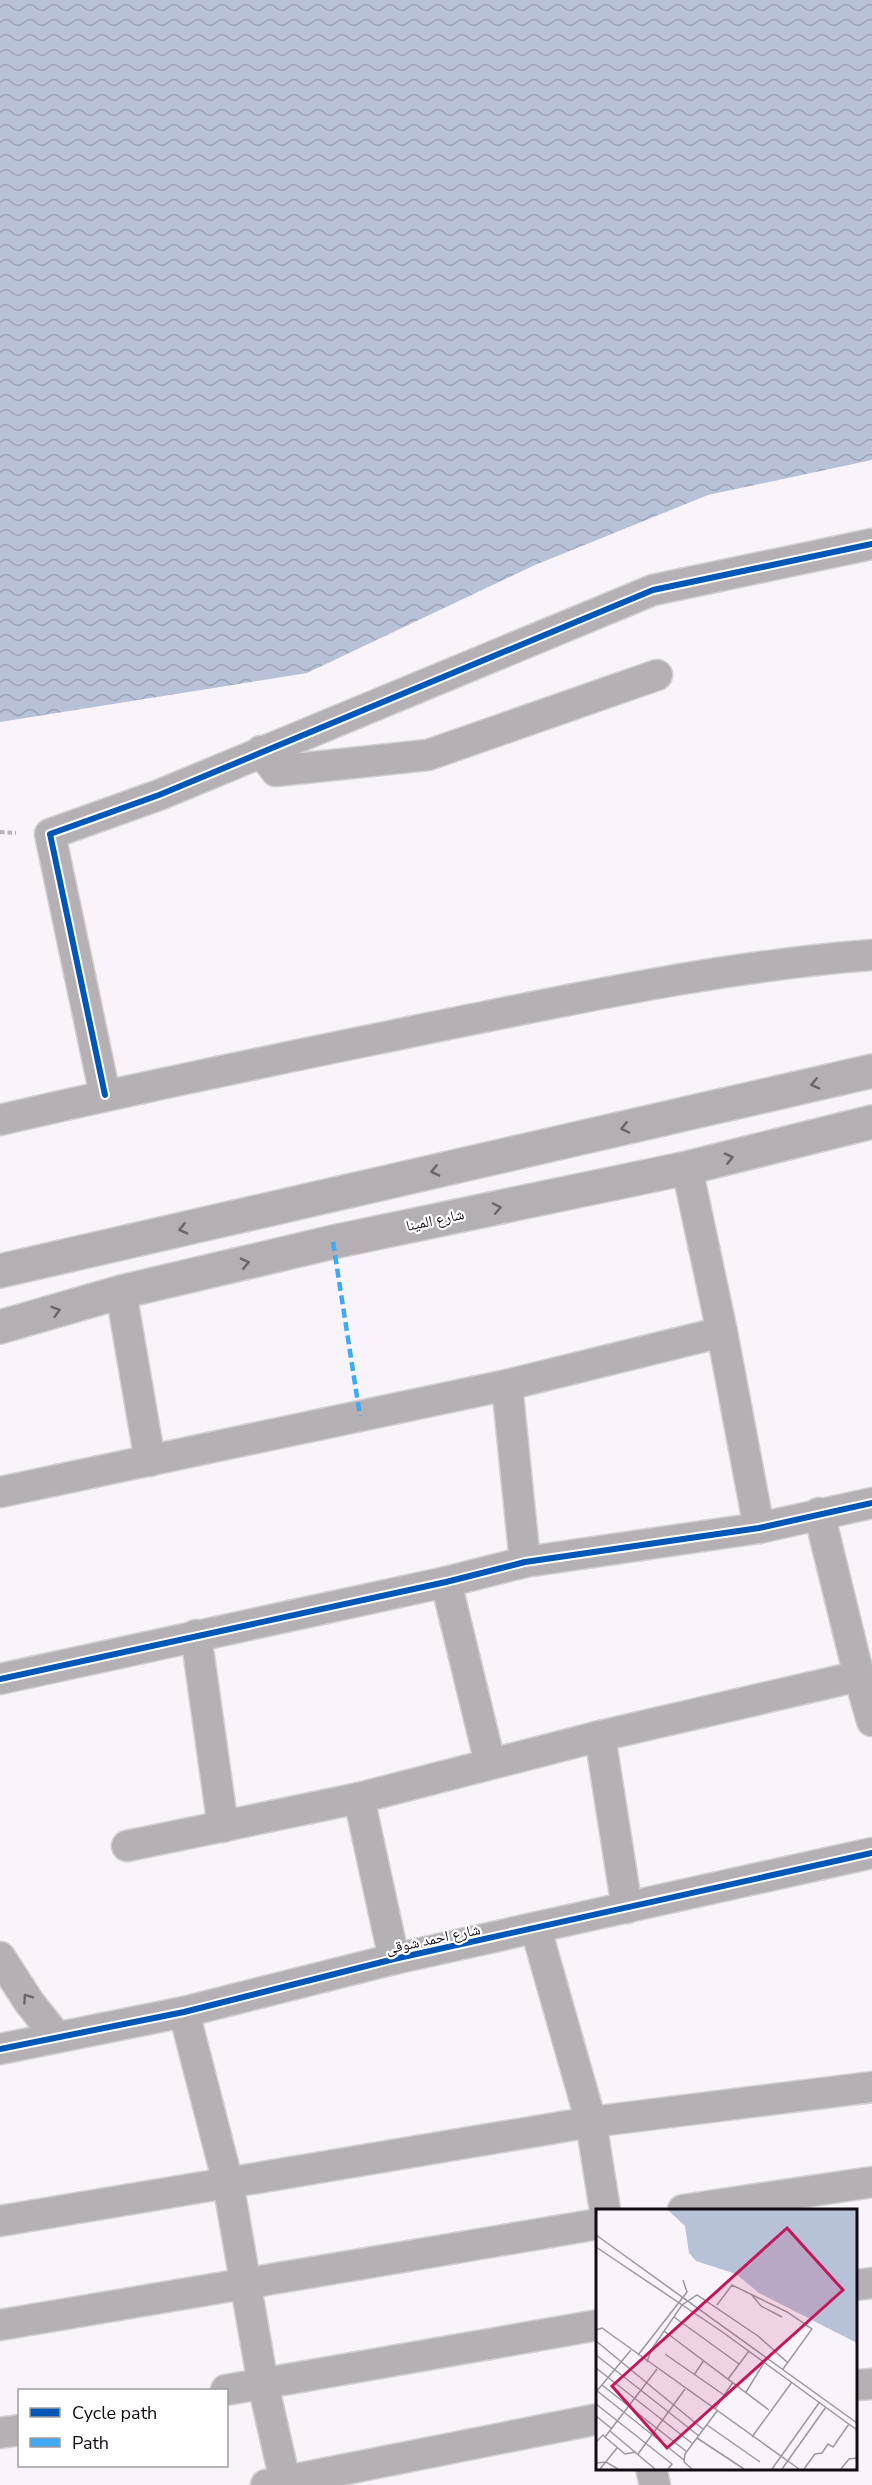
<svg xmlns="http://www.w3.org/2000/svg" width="872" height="2485" font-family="'Nunito Sans','Noto Naskh Arabic',sans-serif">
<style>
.water{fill:url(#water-waves)}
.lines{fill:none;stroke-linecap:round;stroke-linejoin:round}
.minor-casing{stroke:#d3d0d4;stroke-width:33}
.secondary-casing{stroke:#d3d0d4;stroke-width:36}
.path{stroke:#b7b3b7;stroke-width:4;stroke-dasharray:4.5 3;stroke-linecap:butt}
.minor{stroke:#b5b0b3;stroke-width:30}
.secondary{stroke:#b4afb3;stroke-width:33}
.quiet{stroke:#3fa9f5;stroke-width:4.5;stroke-dasharray:9 4.5;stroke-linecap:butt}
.cycleway-casing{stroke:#fff;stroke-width:10}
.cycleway{stroke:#0057b8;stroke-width:6}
.oneway{stroke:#6b656b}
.oneway2{stroke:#6c666b}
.labels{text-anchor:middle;stroke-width:4.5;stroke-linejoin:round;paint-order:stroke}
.street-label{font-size:15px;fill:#120b14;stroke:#fff}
.inset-road{fill:none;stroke:#9c979e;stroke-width:1.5}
.view{fill:#c2185b;fill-opacity:0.15;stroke:#c2185b;stroke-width:3}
.inset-edge{fill:none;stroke:#120b14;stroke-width:3}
</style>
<defs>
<pattern id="water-waves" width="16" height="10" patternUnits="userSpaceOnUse" patternTransform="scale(1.5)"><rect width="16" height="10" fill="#b7c1d8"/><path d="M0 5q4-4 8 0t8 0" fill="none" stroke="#9ca4b8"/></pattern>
</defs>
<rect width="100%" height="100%" fill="#f8f4fa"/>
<polygon class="water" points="0,0 872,0 872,460 708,495 535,565 307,673 0,722"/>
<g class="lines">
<g class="minor-casing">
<g id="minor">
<polyline points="261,751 276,771 428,755 657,675"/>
<polyline points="105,1095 50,834 159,795 653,590 872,544"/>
<path d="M0,1120C144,1086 289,1057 434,1027C579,998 724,966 872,955"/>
<polyline points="687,1168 722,1332 759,1528"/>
<polyline points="121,1292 150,1461"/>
<polyline points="507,1385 525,1562"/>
<polyline points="0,1492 507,1385 722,1332"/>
<polyline points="819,1513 859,1676 872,1721"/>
<polyline points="446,1582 490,1763"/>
<polyline points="196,1635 223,1827"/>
<polyline points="0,1679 446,1582 525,1562 759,1528 872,1503"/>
<polyline points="600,1736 627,1908"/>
<polyline points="359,1798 394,1959"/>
<polyline points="127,1846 359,1798 600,1736 859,1676"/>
<polyline points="536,1929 591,2122 605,2210"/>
<polyline points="0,1957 29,2002 57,2037"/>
<polyline points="184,2012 228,2183 263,2384 286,2485"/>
<polyline points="0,2049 184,2012 394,1959 872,1853"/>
<polyline points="683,2210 872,2182"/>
<polyline points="0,2221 591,2122 872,2087"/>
<polyline points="856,2285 872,2283"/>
<polyline points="0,2325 598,2224"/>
<polyline points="856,2385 872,2384"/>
<polyline points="226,2390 598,2325"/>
<polyline points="0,2433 20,2430"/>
<polyline points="651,2468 655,2485"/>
<polyline points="266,2485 598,2419"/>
</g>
</g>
<g class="secondary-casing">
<g id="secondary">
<polyline points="0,1271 872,1071"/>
<polyline points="0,1327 121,1292 333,1242 687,1168 872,1122"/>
</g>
</g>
<polyline class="path" points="0,832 16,833"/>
<use href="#minor" class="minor"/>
<use href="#secondary" class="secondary"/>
<polyline class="quiet" points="333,1242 360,1416"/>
<g class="cycleway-casing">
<g id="cycleway">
<polyline points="105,1095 50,834 159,795 653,590 872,544"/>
<polyline points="0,1679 446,1582 525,1562 759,1528 872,1503"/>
<polyline points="0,2049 184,2012 394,1959 872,1853"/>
</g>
</g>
<use href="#cycleway" class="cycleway"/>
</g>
<defs><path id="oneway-chevron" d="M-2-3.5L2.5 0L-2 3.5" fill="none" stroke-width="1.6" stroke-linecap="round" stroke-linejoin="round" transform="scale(1.5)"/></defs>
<g class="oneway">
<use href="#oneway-chevron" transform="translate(815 1084) rotate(167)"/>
<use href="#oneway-chevron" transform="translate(625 1128) rotate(167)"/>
<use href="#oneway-chevron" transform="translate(729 1158) rotate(-14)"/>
<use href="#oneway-chevron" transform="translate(435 1171) rotate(167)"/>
<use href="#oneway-chevron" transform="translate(497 1208) rotate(-12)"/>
<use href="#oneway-chevron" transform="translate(183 1229) rotate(167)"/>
<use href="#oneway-chevron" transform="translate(245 1263) rotate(-13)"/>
<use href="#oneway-chevron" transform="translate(56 1311) rotate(-16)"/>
</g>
<use class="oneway2" href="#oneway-chevron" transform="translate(27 1998) rotate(-125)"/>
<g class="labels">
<g class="street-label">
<text transform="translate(435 1220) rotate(-12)" y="5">شارع المينا</text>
<text transform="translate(433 1939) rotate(-12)" y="5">شارع احمد شوقى</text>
</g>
</g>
<g transform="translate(596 2209)">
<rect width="261" height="261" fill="#f8f4fa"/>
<path d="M72,1H261V134L163,84L140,65L100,52L93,44L89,17Z" fill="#b7c1d8"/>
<path class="inset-road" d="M0,26L261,214M0,38L125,122L261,221M155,85L165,97L186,108M121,96L136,76L191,103L216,120L187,160M78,108L143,155M0,121L6,119L203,260M68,122L173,201M0,132L108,221M69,145L128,186M0,146L103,227M42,146L91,83L87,71M51,153L55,141L86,96L101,86L162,127L191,153M0,159L97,235M98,166L108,151M132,170L153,142M6,176L91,243M0,181L88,251M0,183L35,141M150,183L171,149M0,195L76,255L72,260M119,200L137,173M0,207L16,220M111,216L164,253M14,222L59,260M9,228L29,245L40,243M156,228L196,173M101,229L148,260M0,233L7,226L9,228L61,160M42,245L89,180M0,254L10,253L22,260M4,260L21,239M96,260L88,253L89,245L121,202M176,260L223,194M186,260L230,198M208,260L219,245L226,244L232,235L237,238L253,215M245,260L253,250L261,249"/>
<path class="view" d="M191,19L247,81L71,239L16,177Z"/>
<rect width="261" height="261" class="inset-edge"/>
</g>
<rect x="18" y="2389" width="210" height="78" fill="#ffffff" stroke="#a09da1" stroke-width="1.5"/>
<rect x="30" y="2408" width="30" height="9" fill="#0057b8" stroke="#a09da1" stroke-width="1.5"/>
<text x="72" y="2419" font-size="18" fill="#120b14">Cycle path</text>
<rect x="30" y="2438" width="30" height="9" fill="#3fa9f5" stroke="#a09da1" stroke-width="1.5"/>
<text x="72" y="2449" font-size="18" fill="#120b14">Path</text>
</svg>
